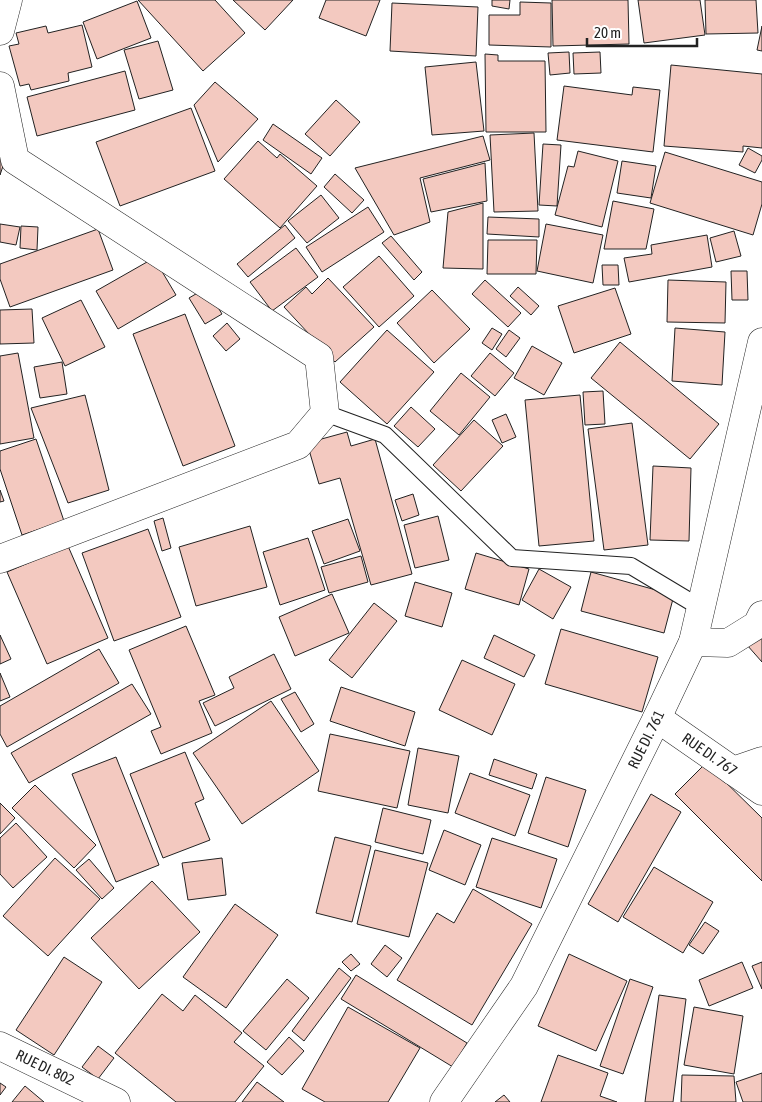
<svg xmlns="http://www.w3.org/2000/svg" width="762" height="1102" font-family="'Asap Condensed',sans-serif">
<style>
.building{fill:#f3c9c0;stroke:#222}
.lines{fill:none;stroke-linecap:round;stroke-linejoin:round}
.service-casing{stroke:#222;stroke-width:18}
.minor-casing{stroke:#222;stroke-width:29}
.service{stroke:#fff;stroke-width:16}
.minor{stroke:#fff;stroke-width:28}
.labels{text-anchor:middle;stroke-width:4;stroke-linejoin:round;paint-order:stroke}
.street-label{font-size:15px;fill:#222;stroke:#fff}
</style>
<rect width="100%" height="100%" fill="#fff"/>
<g class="building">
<polygon points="138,0 215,0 245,33 203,71"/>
<polygon points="233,0 293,0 265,30"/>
<polygon points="326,0 380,0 366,36 319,18"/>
<polygon points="492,0 510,0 509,9 492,6"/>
<polygon points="552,0 628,0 629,44 553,46"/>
<polygon points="638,0 700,0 705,35 644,43"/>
<polygon points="705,0 756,0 758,33 706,34"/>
<polygon points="137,1 151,38 97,59 83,22"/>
<polygon points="520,2 551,3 551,47 489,45 489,15 520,15"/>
<polygon points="392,3 478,7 476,56 390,51"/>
<polygon points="82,25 92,67 68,73 69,81 31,90 29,84 20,86 9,46 19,44 16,33 46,26 48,33"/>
<polygon points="762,26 762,51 757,50"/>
<polygon points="158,41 173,90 139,99 124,50"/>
<polygon points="569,52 570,73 550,75 548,53"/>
<polygon points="600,52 601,73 574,74 573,53"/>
<polygon points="485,54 498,55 498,61 545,61 546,132 486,132"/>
<polygon points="476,62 484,131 432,135 425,67"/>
<polygon points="671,65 762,74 762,148 743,146 743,152 664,146"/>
<polygon points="125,71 135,110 37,136 27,97"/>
<polygon points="215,82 258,119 218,162 194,105"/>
<polygon points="564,86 632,95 633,87 660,90 653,152 557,140"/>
<polygon points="336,100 360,122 330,156 305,134"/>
<polygon points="191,108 215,171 120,206 96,142"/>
<polygon points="273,124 322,158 311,174 263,140"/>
<polygon points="534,133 538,211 494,212 490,135"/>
<polygon points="483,136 490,160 420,178 430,222 394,235 355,168"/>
<polygon points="258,141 277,158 280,154 317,186 280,228 224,179"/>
<polygon points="543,144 561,145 557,206 539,205"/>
<polygon points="0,145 9,148 0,175"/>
<polygon points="748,148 762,156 762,160 755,173 739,165"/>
<polygon points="578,151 618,161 602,227 555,215 568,166 574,167"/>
<polygon points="665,152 762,182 762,204 753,235 650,203"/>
<polygon points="622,161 656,166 651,198 617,193"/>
<polygon points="485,163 487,201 431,212 423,179"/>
<polygon points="335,174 364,200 352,213 324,187"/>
<polygon points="321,195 339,218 307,243 288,221"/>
<polygon points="613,201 654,209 646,249 604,249"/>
<polygon points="483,203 483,269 443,268 448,212"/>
<polygon points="368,207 384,232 322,272 306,247"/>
<polygon points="488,217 539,219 539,237 487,234"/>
<polygon points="0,224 20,227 16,245 0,242"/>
<polygon points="546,224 603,235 593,283 537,271"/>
<polygon points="285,225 295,238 248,277 237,264"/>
<polygon points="21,226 38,227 37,250 20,248"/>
<polygon points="98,229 113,270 10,307 0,279 0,264"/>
<polygon points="734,231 741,256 716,262 710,238"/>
<polygon points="707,235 712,267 629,282 624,258 652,254 651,245"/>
<polygon points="391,236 422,272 414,280 382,243"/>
<polygon points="488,240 537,240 536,274 487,274"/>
<polygon points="296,248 318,277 272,311 250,282"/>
<polygon points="379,256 414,296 379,327 343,287"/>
<polygon points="154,258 176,295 118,329 96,291"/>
<polygon points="602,265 618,265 619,285 603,285"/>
<polygon points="731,271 747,271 748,300 732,300"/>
<polygon points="328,278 374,327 335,362 284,307 306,287 312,294"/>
<polygon points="485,280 521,313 508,327 472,294"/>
<polygon points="668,280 726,282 725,323 667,322"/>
<polygon points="518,287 539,306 531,315 510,296"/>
<polygon points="206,288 222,314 205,324 189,298"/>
<polygon points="615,288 631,334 574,353 558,306"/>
<polygon points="432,290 470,329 434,363 397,323"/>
<polygon points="81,300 105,347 65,366 42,318"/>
<polygon points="32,309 34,343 0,344 0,310"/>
<polygon points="185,314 235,446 183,466 133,334"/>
<polygon points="227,323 240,339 226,351 213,336"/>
<polygon points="492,328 502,334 492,350 482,343"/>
<polygon points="675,328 725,332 722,385 672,381"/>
<polygon points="387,330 434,372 387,424 340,382"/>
<polygon points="509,330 520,338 506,357 496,349"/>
<polygon points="620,342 719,424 690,459 591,378"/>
<polygon points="532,346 562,363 544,395 514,378"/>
<polygon points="18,353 34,438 0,444 0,356"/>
<polygon points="490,353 514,373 495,396 471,376"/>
<polygon points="62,362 67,394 40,398 34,367"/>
<polygon points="461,373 490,397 459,435 430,411"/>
<polygon points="603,391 605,424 585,425 583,392"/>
<polygon points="85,395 109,490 68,503 31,408"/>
<polygon points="580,395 594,541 539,546 525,400"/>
<polygon points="411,407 435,429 418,447 394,426"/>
<polygon points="506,414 516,437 502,443 492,420"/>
<polygon points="474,420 503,446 461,491 433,465"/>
<polygon points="632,423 648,545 604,550 588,429"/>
<polygon points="347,432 351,446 375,439 412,574 371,585 340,478 319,484 307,443"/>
<polygon points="36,439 64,521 22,535 0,469 0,451"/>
<polygon points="653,466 691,468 689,541 650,540"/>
<polygon points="0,490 4,501 0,502"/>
<polygon points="413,494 419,515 402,521 395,500"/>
<polygon points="438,516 449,560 415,568 404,525"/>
<polygon points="163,518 171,548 162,551 154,521"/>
<polygon points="348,519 360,551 324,564 312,531"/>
<polygon points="250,526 267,587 196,606 179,547"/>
<polygon points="148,529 181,617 114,641 82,553"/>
<polygon points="308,538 325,590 280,605 263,552"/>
<polygon points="68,546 108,638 47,664 7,572"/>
<polygon points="476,553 529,569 519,605 465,589"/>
<polygon points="361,556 368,582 329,593 321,567"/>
<polygon points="539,569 571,587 553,619 522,600"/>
<polygon points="591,572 674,595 664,633 581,611"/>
<polygon points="415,582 452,593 442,627 405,616"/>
<polygon points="332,594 349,633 295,656 279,617"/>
<polygon points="374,603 397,621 352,678 329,660"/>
<polygon points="186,626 215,695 199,701 212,733 161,754 151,731 161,727 129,650"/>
<polygon points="561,629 658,657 642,712 545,684"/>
<polygon points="762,632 762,662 747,645"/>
<polygon points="0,635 11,659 0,664"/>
<polygon points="494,635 535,655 524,677 484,658"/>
<polygon points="99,649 119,683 7,747 0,734 0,706"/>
<polygon points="274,654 291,689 215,726 203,703 234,688 229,677"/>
<polygon points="462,660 515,684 492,735 439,710"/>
<polygon points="0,673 10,697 0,701"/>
<polygon points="132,684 151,714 29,783 11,753"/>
<polygon points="341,687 415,712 405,746 330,721"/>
<polygon points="295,692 314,724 301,732 281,699"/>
<polygon points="271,701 319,771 242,824 193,753"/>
<polygon points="330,734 410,751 397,808 318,791"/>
<polygon points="418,748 459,756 448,813 408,805"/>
<polygon points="185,752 204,799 195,803 210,840 163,858 130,774"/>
<polygon points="116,757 159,865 116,882 72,774"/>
<polygon points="494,759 537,774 532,789 489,775"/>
<polygon points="706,763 762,818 762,881 675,794"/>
<polygon points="470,773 530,795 515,836 455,813"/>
<polygon points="546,777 586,790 568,847 528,833"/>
<polygon points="35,785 96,845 74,868 12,808"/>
<polygon points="651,794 681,812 618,922 588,904"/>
<polygon points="0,803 15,818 0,834"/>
<polygon points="383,808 431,820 423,854 375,842"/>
<polygon points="16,823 47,857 13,888 0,874 0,838"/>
<polygon points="444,830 481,845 465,885 429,870"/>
<polygon points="335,837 371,846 352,922 316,913"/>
<polygon points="492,838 557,859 541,908 476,887"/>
<polygon points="375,850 428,863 409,937 357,924"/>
<polygon points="55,858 100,899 48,956 3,916"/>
<polygon points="222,858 226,895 188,900 182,863"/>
<polygon points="89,859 114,888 102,899 76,870"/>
<polygon points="654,867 713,902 683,953 623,917"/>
<polygon points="152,881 200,932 139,989 91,938"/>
<polygon points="473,889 532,924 472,1025 397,980 437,913 454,923"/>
<polygon points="235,904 278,935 226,1008 183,977"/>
<polygon points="705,922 719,931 703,954 689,945"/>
<polygon points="385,945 402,958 387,977 371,964"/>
<polygon points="351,954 360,964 351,971 342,962"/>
<polygon points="569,954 627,981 596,1051 538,1026"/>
<polygon points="64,957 102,982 54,1055 16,1030"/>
<polygon points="742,962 753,988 709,1006 699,980"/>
<polygon points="762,962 762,989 752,966"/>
<polygon points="339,968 351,978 304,1041 292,1031"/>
<polygon points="356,975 467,1043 453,1067 341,999"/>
<polygon points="287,979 309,998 266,1050 243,1031"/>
<polygon points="630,979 653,987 623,1074 600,1066"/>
<polygon points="162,994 183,1011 195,995 242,1033 234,1042 264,1066 235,1102 176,1102 115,1053"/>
<polygon points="659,995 686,999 673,1102 645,1102"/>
<polygon points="348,1007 420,1048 388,1102 325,1102 302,1089"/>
<polygon points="694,1007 743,1016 734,1074 684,1065"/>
<polygon points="289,1037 304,1051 282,1075 267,1062"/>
<polygon points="98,1046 114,1058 98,1079 82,1067"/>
<polygon points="558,1055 608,1073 600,1096 617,1102 541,1102"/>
<polygon points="762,1073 762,1102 743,1102 736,1082"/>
<polygon points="682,1075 734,1076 736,1102 681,1102"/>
<polygon points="257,1082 284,1102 242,1102"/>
<polygon points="0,1083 6,1087 0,1095"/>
<polygon points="25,1086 44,1102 12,1102"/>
<polygon points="504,1095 510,1102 495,1102"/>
</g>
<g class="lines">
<g class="service-casing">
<polyline id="service" points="325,413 385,435 512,558 631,566 701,608"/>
</g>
<g class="minor-casing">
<g id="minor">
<polyline points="0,31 8,0"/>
<polyline points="0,86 15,160 319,357 325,413 298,445 0,559"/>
<polyline points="693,642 728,643 757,625 762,615"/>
<path id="s1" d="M657,718L762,791"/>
<polyline points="733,771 762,761"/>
<path id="s2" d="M0,1046L116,1102"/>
<path id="s3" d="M444,1102L524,986L657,718L693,642L762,342"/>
</g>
</g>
<use href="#service" class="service"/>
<use href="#minor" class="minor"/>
</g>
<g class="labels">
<g class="street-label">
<text dy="5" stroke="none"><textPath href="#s3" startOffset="416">RUE DI. 761</textPath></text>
<text dy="5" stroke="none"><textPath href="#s1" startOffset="64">RUE DI. 767</textPath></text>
<text dy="5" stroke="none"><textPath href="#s2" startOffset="50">RUE DI. 802</textPath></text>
</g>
</g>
<path d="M587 38v8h110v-8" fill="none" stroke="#222222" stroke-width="2.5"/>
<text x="594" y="38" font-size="15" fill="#222222" stroke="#ffffff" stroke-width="4" paint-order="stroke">20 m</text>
</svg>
